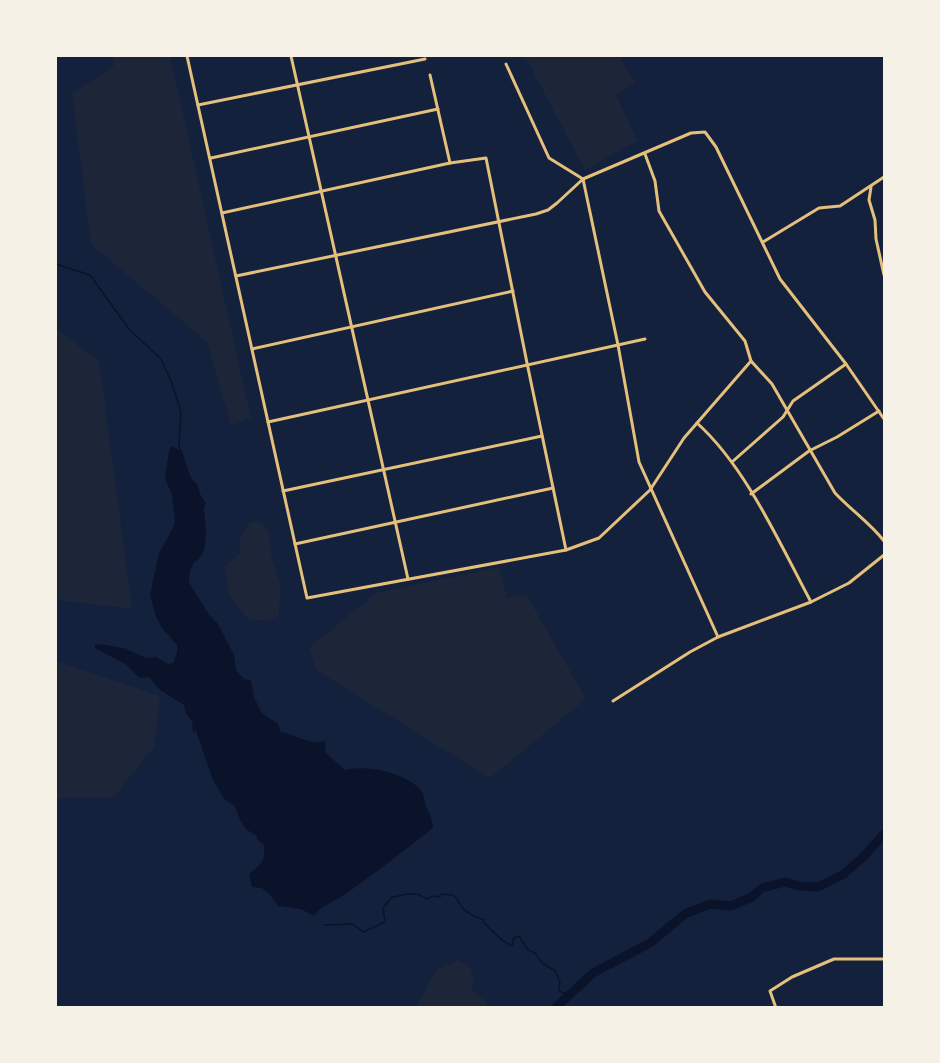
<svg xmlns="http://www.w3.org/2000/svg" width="940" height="1063" font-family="'Exo 2',sans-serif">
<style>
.green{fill:#1d2539}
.water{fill:#0b132b}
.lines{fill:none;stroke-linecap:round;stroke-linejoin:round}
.stream{stroke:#0b132b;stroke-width:1.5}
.river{stroke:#0b132b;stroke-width:9}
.minor{stroke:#e5c07b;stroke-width:3}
</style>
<rect width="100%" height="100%" fill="#14213d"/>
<g class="green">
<polygon points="112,56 170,56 251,418 231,425 207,342 91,244 72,93 114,66"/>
<polygon points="525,56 619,56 635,83 616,95 637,141 585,170"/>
<polygon points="56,329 99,361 132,609 56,600"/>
<polygon points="260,521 269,531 271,555 280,582 279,616 265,621 248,619 229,594 225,567 240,553 239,541 250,522"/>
<polygon points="499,567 507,598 526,594 586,699 490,778 316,670 309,648 376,593"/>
<polygon points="56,661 160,696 154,747 113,798 56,798"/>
<polygon points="458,960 470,967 473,977 472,990 486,1002 485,1007 416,1007 437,970"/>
</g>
<path class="water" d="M172,446L181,451L191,478L197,484L201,496L206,503L204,508C205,524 211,555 194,562L189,575V583L210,616L218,624L234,655L236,670L244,679L251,680L254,697L261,712L278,724L280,731C293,735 313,746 325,741L326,753L345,770C366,764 409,773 422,792C425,797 424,801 426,806C429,814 433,819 433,828C404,851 374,874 344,895C334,902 320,906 314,916L301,909L278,906L270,895L262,888L252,887L249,874C262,863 265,862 264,845L258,840L256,835C242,830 239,816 234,805L225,800L213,780L196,731L193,732L192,721L186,714L184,705L160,690L149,677L140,678L125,664L95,648V645L99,644L124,648L146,658L156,657L168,664L173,663L177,652V645L162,628L156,617L150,595L159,553L173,528L175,520L172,495L165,478L169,450Z"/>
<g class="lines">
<g class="stream">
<polyline points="56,264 90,275 129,329 161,359 171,381 181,412 179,445 184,459"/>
<path d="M324,925L353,924L363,932L385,922L383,908L392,897C406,895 414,890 427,899L432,896L440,897L441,894L453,895L457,898C460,910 474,917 484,920V923C491,929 502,943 513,946V939L519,936L528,950L535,953L542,963L555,971L560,981L559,991L569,995"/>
</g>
<polyline class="river" points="555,1008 593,973 650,943 685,914 710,904 731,906 752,897 762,888 785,882 799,886 818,887 844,874 865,855 884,834"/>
<g class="minor">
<polyline points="187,56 307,598 566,550 599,538 650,490 684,438 751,361"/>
<polyline points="291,56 408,579"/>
<polyline points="506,64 549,158 583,179 618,345 639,462 718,637"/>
<polyline points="430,75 450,163"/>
<polyline points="198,105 425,59"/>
<path d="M645,154L655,181L659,211L705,292L745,341L751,361L772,384L835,493C851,510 870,523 884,541"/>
<polyline points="211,158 438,109"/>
<polyline points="871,187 869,200 875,220 876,239 884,275"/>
<polyline points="222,213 450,163 486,158 527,363 566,550"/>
<polyline points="763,242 819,208 840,206 884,177"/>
<polyline points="236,276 536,214 548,210 557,203 583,179 691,133 705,132 716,147 780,279 846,364 884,419"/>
<polyline points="252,349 513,291"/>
<polyline points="268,422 645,339"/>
<path d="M697,423C746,467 780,544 811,602"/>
<polyline points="732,462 783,417 793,401 846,364"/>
<polyline points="283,491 542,436"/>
<polyline points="751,494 809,451 837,437 879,411"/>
<polyline points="295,544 553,488"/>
<polyline points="613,701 690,652 718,637 811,602 849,583 884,555"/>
<polyline points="776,1008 770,991 792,977 834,959 884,959"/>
</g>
</g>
<rect width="940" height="1063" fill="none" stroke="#f6f1e7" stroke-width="114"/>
</svg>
